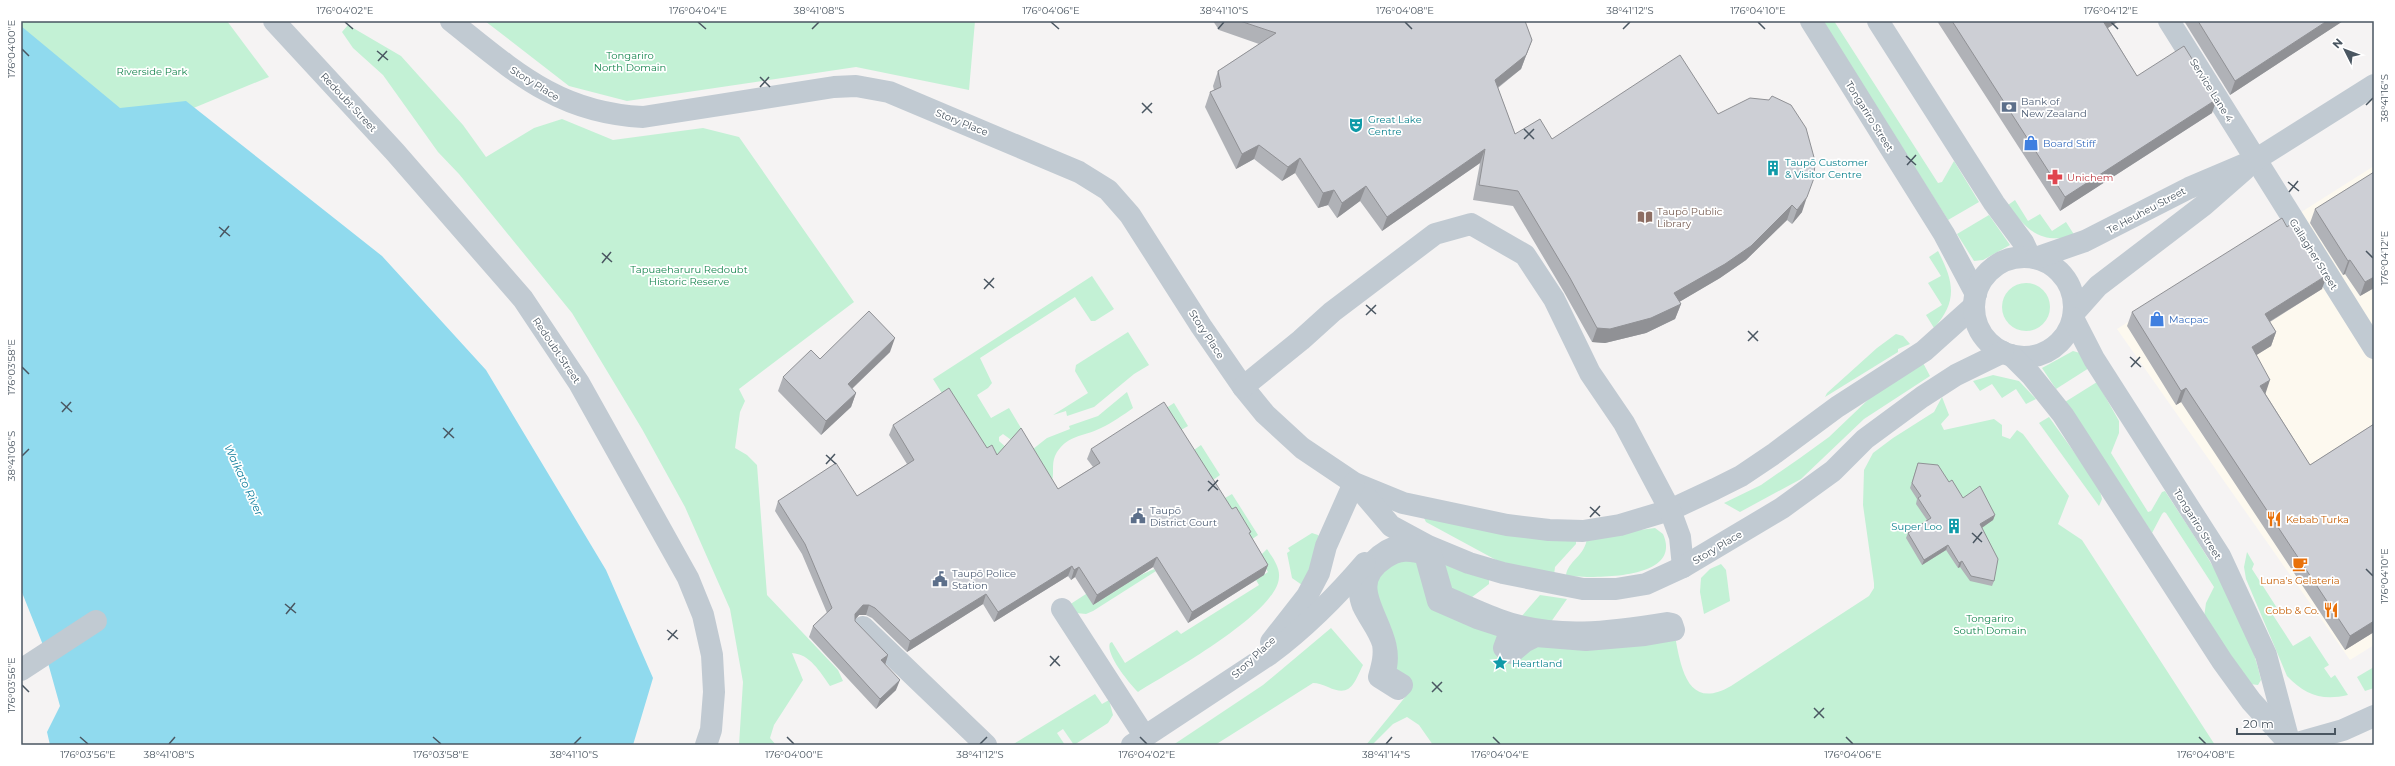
<svg xmlns="http://www.w3.org/2000/svg" width="2395" height="766" font-family="Montserrat,sans-serif">
<style>
.commercial{fill:#fdf9ef}
.green{fill:#c3f1d5}
.water{fill:#90daee}
.lines{fill:none;stroke-linecap:round;stroke-linejoin:round}
.minor{stroke:#c1cad2;stroke-width:22}
.wall{fill:#b0b2b7}
.shaded-wall{fill:#909195}
.building{fill:#cdcfd5;stroke:#909195}
.ticks{fill:none;stroke:#4a5661;stroke-width:1.5}
.labels{text-anchor:middle;stroke-width:3.5;stroke-linejoin:round;paint-order:stroke}
.park-label{font-size:10px;fill:#17864f;stroke:#fff}
.street-label{font-size:10px;fill:#4a5661;stroke:#fff}
.service-label{font-size:10px;fill:#4e5e75;stroke:#fff;text-anchor:start}
.culture-label{font-size:10px;fill:#0d838f;stroke:#fff;text-anchor:start}
.shop-label{font-size:10px;fill:#366cbe;stroke:#fff;text-anchor:start}
.health-label{font-size:10px;fill:#be3a42;stroke:#fff;text-anchor:start}
.education-label{font-size:10px;fill:#785e54;stroke:#fff;text-anchor:start}
.food-label{font-size:10px;fill:#c56008;stroke:#fff;text-anchor:start}
.water-label{font-size:11px;font-style:italic;fill:#0c7c9b;stroke:#fff}
.neatline{fill:none;stroke:#4a5661;stroke-width:1.5}
.ticks-label{font-size:10px;text-anchor:middle;fill:#4a5661}
</style>
<rect width="100%" height="100%" fill="#f5f3f3"/>
<polygon class="commercial" points="2374,166 2374,645 2350,660 2117,329"/>
<g class="green">
<polygon points="21,21 227,21 269,77 145,128 21,39"/>
<polygon points="485,21 975,21 969,90 856,67 627,101 569,86"/>
<polygon points="1822,21 1834,21 1938,183 1942,182 1954,161 1979,202 1948,220"/>
<path d="M348,25L401,56L463,125L486,157L534,128L562,119L613,140L703,128L739,137L854,302L739,389L745,401L740,412L735,448L747,455L757,465L767,595L838,670L843,681L830,686C820,672 810,654 792,653L803,680L774,725L770,738L776,745H739L743,682L730,609L685,507L642,429L572,313L459,174L438,152L383,75L353,48L342,32Z"/>
<path d="M2015,200L2028,221L2040,214L2052,231L2066,222L2075,236C2041,244 2027,231 2008,205Z"/>
<polygon points="1989,215 2010,245 1983,260 1974,261 1957,234"/>
<path d="M1938,251C1954,282 1958,301 1934,328L1926,315L1942,305L1928,283L1941,276L1929,257Z"/>
<polygon points="1092,276 1114,309 1095,321 1091,321 1075,297 980,358 992,383 988,388 977,395 991,418 1009,408 1024,433 1014,442 1003,434 999,437 999,441 1008,449 1000,456 983,459 933,379"/>
<circle cx="2026" cy="307" r="24"/>
<polygon points="1128,332 1149,365 1134,374 1094,407 1067,416 1066,411 1053,415 1088,393 1075,371 1076,365"/>
<polygon points="1896,334 1903,336 1910,344 1898,349 1898,352 1825,397 1827,393 1877,348"/>
<polygon points="2073,351 2080,353 2089,368 2056,389 2042,368"/>
<polygon points="1922,361 1930,376 1864,419 1801,479 1740,512 1724,503 1761,485 1800,458 1829,437 1873,395"/>
<polygon points="1993,375 2019,381 2036,399 2026,404 2016,389 2002,398 1992,384 1980,391 1973,381"/>
<path d="M2097,382L2119,421V433L2111,453L2148,512L2151,511L2162,492L2165,491C2202,548 2247,613 2261,680L2258,685L2250,684L2204,617L2206,603L2214,587L2166,513L2164,512L2162,514L2152,533L2065,402Z"/>
<path d="M1127,392L1133,408C1123,415 1112,423 1101,428C1083,437 1065,435 1055,456C1051,465 1055,476 1051,483L1028,453L1047,438L1070,429L1069,426L1098,416Z"/>
<path d="M1942,397L1949,415L1941,424L1944,430L1994,419L2002,425V436L2010,439L2017,430L2023,434L2069,496L2058,524L2082,540L2215,745H1433L1419,725L1407,717L1393,724L1372,745H1366L1406,696L1361,589L1397,546L1489,579V584L1463,604L1515,624L1540,595L1567,599L1546,629L1673,626C1680,658 1683,714 1731,686L1869,596L1874,588V583L1863,505L1864,470L1873,453L1893,438L1934,412Z"/>
<polygon points="1174,403 1188,426 1181,430 1194,450 1201,445 1220,475 1213,480 1225,498 1232,494 1258,535 1248,542 1160,412"/>
<polygon points="2049,417 2099,487 2102,499 2099,506 2039,423"/>
<polygon points="1424,518 1576,538 1576,544 1555,567 1554,575 1498,561 1426,522"/>
<path d="M1655,528L1663,534C1684,581 1592,578 1566,576C1567,561 1586,556 1587,537Z"/>
<polygon points="1312,533 1318,535 1322,540 1302,585 1292,578 1287,553 1290,551 1288,548"/>
<path d="M1267,549C1272,557 1280,567 1279,577C1278,613 1168,673 1138,692C1130,684 1105,654 1110,643L1112,642L1125,663L1177,630L1181,634L1259,585L1256,580L1268,572L1259,557Z"/>
<path d="M2247,552L2254,564L2252,569L2277,608L2271,612L2293,646L2310,636L2329,665L2324,668L2331,678L2335,675L2348,695C2322,701 2305,695 2287,676L2246,579L2244,567Z"/>
<polygon points="1721,564 1726,570 1730,601 1704,614 1700,592 1701,578 1710,569"/>
<polygon points="1154,569 1156,571 1093,611 1086,614 1076,613 1069,605 1086,594 1121,584"/>
<path d="M1331,628L1363,665C1354,683 1351,698 1328,687C1323,685 1318,683 1313,683L1215,745H1173L1263,685Z"/>
<polygon points="2374,667 2374,688 2365,691 2357,677"/>
<polygon points="1095,694 1102,704 1109,700 1113,715 1108,723 1074,745 1063,729 1057,733 1065,745 1012,745"/>
</g>
<polygon class="water" points="21,26 120,108 186,101 382,256 486,370 606,570 653,678 633,745 50,745 47,732 60,706 43,645 21,590"/>
<g class="lines">
<g class="minor">
<polyline points="274,21 395,152 523,299 579,383 688,578 703,615 712,655 714,692 711,730 706,745"/>
<path d="M451,21C514,71 558,113 643,117L834,87L856,86L889,92L1079,172L1108,190L1130,215L1201,326L1243,387L1265,414L1302,448L1354,483L1403,503L1507,525L1549,530L1583,531L1620,525L1670,510L1715,489L1741,476L1775,453L1837,407L1924,351L1973,307"/>
<polyline points="1811,21 1944,234 1976,294"/>
<polyline points="1878,21 1994,203 2023,242 2030,257"/>
<polyline points="2169,21 2374,348"/>
<circle cx="2024" cy="307" r="50"/>
<polyline points="2036,258 2085,241 2189,188 2255,160 2374,85"/>
<polyline points="2074,313 2098,286 2204,205 2244,170"/>
<polyline points="2073,318 2094,359 2220,556 2266,655 2290,745"/>
<polyline points="2011,355 2031,375 2063,415 2222,661 2251,701 2289,743"/>
<polyline points="1243,387 1301,340 1332,312 1435,234 1471,224 1525,255 1554,299 1590,373 1624,423 1670,510 1680,537 1683,567"/>
<polyline points="1357,486 1391,526 1428,546 1469,563 1503,573 1583,589 1616,589 1646,584 1683,567 1782,508 1833,471 1865,439 1922,397 1956,375 2003,352"/>
<path d="M1397,546H1415L1430,551L1443,596C1462,604 1481,613 1500,620C1553,640 1613,632 1667,623L1672,624L1674,630L1645,635L1586,640L1536,636L1524,642L1511,653L1504,648L1511,629L1477,618L1438,601L1425,554C1410,549 1398,549 1385,558C1336,590 1401,629 1384,674L1402,685L1398,689L1379,677C1382,666 1385,656 1383,644C1379,630 1369,619 1363,606C1352,579 1374,555 1397,546Z"/>
<polyline points="1062,609 1145,737"/>
<polyline points="863,627 986,745"/>
<polyline points="1271,642 1307,596 1319,573 1326,546 1354,483"/>
<polyline points="21,670 96,621"/>
<path d="M1132,745L1270,654C1306,627 1336,597 1365,563"/>
<polyline points="2290,745 2343,730 2374,716"/>
</g>
</g>
<g class="wall">
<polygon points="1213,21 1525,21 1532,40 1521,69 1498,88 1515,134 1552,139 1718,114 1802,212 1792,224 1787,220 1746,260 1720,278 1679,302 1681,304 1675,319 1646,333 1605,343 1592,342 1564,292 1513,206 1473,200 1480,163 1382,231 1360,201 1337,218 1328,205 1318,208 1295,173 1282,181 1254,159 1236,169 1205,107 1210,92 1214,90 1213,86 1218,71 1259,44 1219,30"/>
<polygon points="1937,21 2119,21 2108,28 2137,76 2212,113 2060,211"/>
<polygon points="2184,21 2343,21 2230,95"/>
<polygon points="2315,209 2374,288 2360,296 2345,274 2343,275 2310,223"/>
<polygon points="2322,289 2270,322 2276,332 2271,346 2256,355 2265,393 2310,465 2374,424 2374,632 2345,650 2181,402 2176,405 2127,326 2132,312"/>
<polygon points="890,352 852,389 856,393 851,407 821,435 778,391 783,377"/>
<polygon points="893,425 987,448 1058,489 1093,467 1087,459 1091,449 1232,509 1250,535 1268,565 1264,575 1188,623 1153,567 1093,605 1075,577 1071,580 1068,576 994,622 983,604 907,652 872,618 866,615 859,615 855,620 855,621 888,655 885,664 896,690 876,709 809,637 813,626 827,613 802,554 775,511 778,501 857,496 907,464 889,435"/>
<polygon points="1918,463 1949,482 1963,498 1995,515 1993,520 1982,527 1994,581 1992,586 1970,581 1960,567 1958,568 1946,550 1922,565 1906,538 1908,533 1927,520 1916,504 1917,499 1910,488"/>
</g>
<g class="shaded-wall">
<polygon points="2102,21 2119,21 2098,34"/>
<polygon points="2327,21 2343,21 2230,95 2235,81"/>
<polygon points="1532,40 1521,69 1489,94 1495,80"/>
<polygon points="2217,99 2212,113 2060,211 2065,197"/>
<polygon points="1259,145 1254,159 1236,169 1242,154"/>
<polygon points="1485,149 1480,163 1382,231 1387,217"/>
<polygon points="1300,158 1295,173 1282,181 1288,167"/>
<polygon points="1366,186 1360,201 1337,218 1342,203"/>
<polygon points="1334,190 1328,205 1318,208 1323,193"/>
<polygon points="1807,197 1802,212 1792,224 1797,210"/>
<polygon points="1792,205 1787,220 1746,260 1720,278 1669,308 1674,293"/>
<polygon points="2350,260 2345,274 2343,275 2348,261"/>
<polygon points="2327,275 2322,289 2259,328 2265,314"/>
<polygon points="2374,277 2374,288 2360,296 2365,282"/>
<polygon points="1681,304 1675,319 1646,333 1605,343 1592,342 1597,328"/>
<polygon points="2276,332 2271,346 2247,361 2252,347"/>
<polygon points="895,338 890,352 842,398 848,384"/>
<polygon points="2270,380 2265,395 2260,386"/>
<polygon points="2186,388 2181,402 2176,405 2181,391"/>
<polygon points="856,393 851,407 821,435 826,421"/>
<polygon points="1995,515 1993,520 1979,530 1980,524"/>
<polygon points="1948,545 1946,550 1922,565 1924,560"/>
<polygon points="1157,557 1153,567 1093,605 1097,595"/>
<polygon points="1962,561 1960,567 1958,568 1959,563"/>
<polygon points="1268,565 1264,575 1188,623 1192,612"/>
<polygon points="1072,566 1068,576 994,622 998,612"/>
<polygon points="1079,567 1075,577 1071,580 1074,570"/>
<polygon points="986,594 983,604 907,652 910,641"/>
<polygon points="863,605 869,605 866,615 859,615 851,624 855,614"/>
<polygon points="2374,621 2374,632 2345,650 2350,636"/>
<polygon points="888,655 885,665 881,660"/>
<polygon points="900,680 896,690 876,709 880,699"/>
</g>
<g class="building">
<polygon points="1240,21 1525,21 1532,40 1526,55 1495,80 1515,134 1540,119 1552,139 1680,55 1718,114 1750,98 1769,100 1772,96 1791,105 1806,128 1815,161 1814,178 1807,197 1797,210 1792,205 1751,246 1725,264 1674,293 1681,304 1651,318 1610,329 1597,328 1570,278 1518,191 1479,185 1485,149 1387,217 1366,186 1342,203 1334,190 1323,193 1300,158 1288,167 1259,145 1242,154 1210,92 1221,87 1218,71 1276,33"/>
<polygon points="1952,21 2103,21 2137,76 2184,46 2217,99 2065,197"/>
<polygon points="2198,21 2327,21 2235,81"/>
<polygon points="2374,172 2374,277 2365,282 2350,260 2348,261 2315,209"/>
<polygon points="2282,218 2287,227 2294,222 2327,275 2265,314 2276,332 2252,347 2270,380 2260,386 2310,465 2374,424 2374,621 2350,636 2186,388 2181,391 2132,312"/>
<polygon points="869,311 895,338 848,384 856,393 826,421 783,377 811,350 820,359"/>
<polygon points="949,388 987,448 992,445 997,455 1021,428 1058,489 1100,463 1091,449 1164,402 1232,509 1236,507 1251,532 1249,533 1268,565 1192,612 1157,557 1097,595 1079,567 1074,570 1072,566 998,612 986,594 910,641 875,608 869,605 863,605 855,614 855,621 888,655 881,660 900,680 880,699 813,626 832,608 805,544 778,501 836,463 857,496 914,460 893,425"/>
<polygon points="1918,463 1938,465 1949,482 1952,480 1963,498 1980,486 1995,515 1980,524 1998,559 1994,581 1971,576 1962,561 1959,563 1948,545 1924,560 1908,533 1931,518 1918,498 1921,496 1912,483"/>
</g>
<path class="ticks" d="M345,22L353,29M698,22L706,29M1051,22L1059,29M1405,22L1412,29M1758,22L1765,29M2111,22L2118,29M812,29L819,22M1218,29L1224,22M1623,29L1630,22M22,49L29,56M377,51L388,60M378,61L387,51M760,77L770,87M760,87L769,77M1142,103L1152,113M2366,105L2373,98M1142,113L1152,103M1524,129L1534,139M1524,139L1534,129M1906,156L1916,165M1907,165L1916,155M2288,182L2299,191M2289,192L2298,181M219,227L230,236M220,237L229,226M2366,251L2373,258M602,253L612,262M602,263L611,252M984,279L994,288M984,289L994,278M1366,305L1376,314M1366,315L1376,305M1748,331L1758,341M1748,341L1758,331M2130,357L2141,367M22,367L29,374M2131,367L2140,357M61,402L72,412M62,412L71,402M443,428L454,438M444,438L453,428M826,455L836,464M22,456L29,449M826,464L835,454M1208,481L1218,490M1208,491L1218,480M1590,507L1600,516M1590,517L1600,506M1972,533L1982,542M1973,543L1982,532M2366,569L2373,576M285,604L296,613M286,614L295,603M667,630L678,639M668,640L677,630M1050,656L1060,666M1050,666L1059,656M1432,682L1442,692M22,685L29,692M1432,692L1442,682M1814,708L1824,718M1814,718L1824,708M80,737L88,744M433,737L441,744M787,737L794,744M1140,737L1147,744M1493,737L1500,744M1846,737L1853,744M2199,737L2206,744M169,744L175,737M574,744L581,737M980,744L987,737M1386,744L1392,737"/>
<defs>
<g id="bank-bare" transform="scale(1.2)"><path d="M-6-4H6V4H-6ZM0-2.3a2.3 2.3 0 1 0 0 4.6a2.3 2.3 0 1 0 0-4.6Z" fill="#5c6f8a" stroke="#fff" stroke-width="2.5" paint-order="stroke"/></g>
<g id="theatre-bare" transform="scale(1.2)"><path d="M-5-5.5Q0-4 5-5.5V0Q5 5 0 6Q-5 5-5 0ZM-3.3-2.5H-1v1.5H-3.3ZM1-2.5H3.3v1.5H1ZM-2.8 1Q0 5.5 2.8 1Z" fill="#0f9aa8" stroke="#fff" stroke-width="2.5" paint-order="stroke"/></g>
<g id="shop-bare" transform="scale(1.2)"><path d="M-5-2.5h2.3a2.7 3.5 0 0 1 5.4 0H5L5.5 6h-11ZM-1.5-2.5h3a1.5 2.3 0 0 0-3 0Z" fill="#3f7fe0" stroke="#fff" stroke-width="2.5" paint-order="stroke"/></g>
<g id="building-bare" transform="scale(1.2)"><path d="M-4-6H4V6H1V3H-1V6H-4ZM-2.5-4.3h1.7v1.8h-1.7ZM.8-4.3h1.7v1.8H.8ZM-2.5-1h1.7V.8h-1.7ZM.8-1h1.7V.8H.8Z" fill="#0f9aa8" stroke="#fff" stroke-width="2.5" paint-order="stroke"/></g>
<g id="pharmacy-bare" transform="scale(1.2)"><path d="M-2-6h4v4h4v4h-4v4h-4v-4h-4v-4h4Z" fill="#e0444e" stroke="#fff" stroke-width="2.5" paint-order="stroke"/></g>
<g id="library-bare" transform="scale(1.2)"><path d="M-6-4Q-3-5.5-.7-3.5V5Q-3 3-6 4ZM6-4Q3-5.5 .7-3.5V5Q3 3 6 4Z" fill="#8d6e63" stroke="#fff" stroke-width="2.5" paint-order="stroke"/></g>
<g id="civic-bare" transform="scale(1.2)"><path d="M-.6-6.5H3V-4.5H.6V-3L4-1V1h2V6H-6V1h2V-1L-.6-3ZM-1.2 2.5V6h2.4V2.5Z" fill="#5c6f8a" stroke="#fff" stroke-width="2.5" paint-order="stroke"/></g>
<g id="restaurant-bare" transform="scale(1.2)"><path d="M-5-6h1v4h1v-4h1v4h1v-4h1v5L-1.5 .5V6h-2V.5L-5-1ZM5-6V6H3V1.5H1.5Q1.5-4 5-6Z" fill="#e8710a" stroke="#fff" stroke-width="2.5" paint-order="stroke"/></g>
<g id="cafe-bare" transform="scale(1.2)"><path d="M-5.5-4.5H6V0H3Q3 3.5 0 3.5H-2.5Q-5.5 3.5-5.5 0ZM3-3.2v2h1.7v-2ZM-6 4.5H4V6H-6Z" fill="#e8710a" stroke="#fff" stroke-width="2.5" paint-order="stroke"/></g>
<g id="sight-bare" transform="scale(1.2)"><path d="M0-6L1.8-2.2L6-1.7L2.9 1.2L3.7 5.4L0 3.3L-3.7 5.4L-2.9 1.2L-6-1.7L-1.8-2.2Z" fill="#0f9aa8" stroke="#fff" stroke-width="2.5" paint-order="stroke"/></g>
</defs>
<g fill-rule="evenodd">
<use href="#bank-bare" x="2009" y="107"/>
<use href="#theatre-bare" x="1356" y="125"/>
<use href="#shop-bare" x="2031" y="143"/>
<use href="#building-bare" x="1773" y="168"/>
<use href="#pharmacy-bare" x="2055" y="177"/>
<use href="#library-bare" x="1645" y="217"/>
<use href="#shop-bare" x="2157" y="319"/>
<use href="#civic-bare" x="1138" y="516"/>
<use href="#restaurant-bare" x="2274" y="519"/>
<use href="#building-bare" x="1954" y="526"/>
<use href="#cafe-bare" x="2300" y="564"/>
<use href="#civic-bare" x="940" y="579"/>
<use href="#restaurant-bare" x="2331" y="610"/>
<use href="#sight-bare" x="1500" y="663"/>
</g>
<g class="labels">
<g class="park-label">
<text x="630" y="59">Tongariro<tspan x="630" dy="12">North Domain</tspan></text>
<text x="152" y="75">Riverside Park</text>
<text x="689" y="273">Tapuaeharuru Redoubt<tspan x="689" dy="12">Historic Reserve</tspan></text>
<text x="1990" y="622">Tongariro<tspan x="1990" dy="12">South Domain</tspan></text>
</g>
<g class="street-label">
<text transform="translate(535 83) rotate(32)" y="4">Story Place</text>
<text transform="translate(2212 90) rotate(58)" y="4">Service Lane 4</text>
<text transform="translate(349 102) rotate(47)" y="4">Redoubt Street</text>
<text transform="translate(1870 116) rotate(58)" y="4">Tongariro Street</text>
<text transform="translate(962 122) rotate(22)" y="4">Story Place</text>
<text transform="translate(2146 210) rotate(-28)" y="4">Te Heuheu Street</text>
<text transform="translate(2314 254) rotate(58)" y="4">Gallagher Street</text>
<text transform="translate(1207 334) rotate(57)" y="4">Story Place</text>
<text transform="translate(557 350) rotate(56)" y="4">Redoubt Street</text>
<text transform="translate(2198 524) rotate(58)" y="4">Tongariro Street</text>
<text transform="translate(1717 547) rotate(-31)" y="4">Story Place</text>
<text transform="translate(1253 657) rotate(-43)" y="4">Story Place</text>
</g>
<g class="service-label">
<text x="2021" y="105">Bank of<tspan x="2021" dy="12">New Zealand</tspan></text>
<text x="1150" y="514">Taupō<tspan x="1150" dy="12">District Court</tspan></text>
<text x="952" y="577">Taupō Police<tspan x="952" dy="12">Station</tspan></text>
</g>
<g class="culture-label">
<text x="1368" y="123">Great Lake<tspan x="1368" dy="12">Centre</tspan></text>
<text x="1785" y="166">Taupō Customer<tspan x="1785" dy="12">&amp; Visitor Centre</tspan></text>
<text x="1942" y="530" text-anchor="end">Super Loo</text>
<text x="1512" y="667">Heartland</text>
</g>
<g class="shop-label">
<text x="2043" y="147">Board Stiff</text>
<text x="2169" y="323">Macpac</text>
</g>
<g class="health-label">
<text x="2067" y="181">Unichem</text>
</g>
<g class="education-label">
<text x="1657" y="215">Taupō Public<tspan x="1657" dy="12">Library</tspan></text>
</g>
<g class="food-label">
<text x="2286" y="523">Kebab Turka</text>
<text x="2300" y="584" text-anchor="middle">Luna's Gelateria</text>
<text x="2319" y="614" text-anchor="end">Cobb &amp; Co.</text>
</g>
<g class="water-label">
<text transform="translate(244 480) rotate(65)" y="4">Waikato River</text>
</g>
</g>
<rect width="2395" height="766" fill="none" stroke="#ffffff" stroke-width="44"/>
<g transform="translate(2345 50) rotate(312)" stroke="#ffffff" stroke-width="3" paint-order="stroke">
<path d="M0-3L7 15L0 10L-7 15Z" fill="#4a5661"/>
<text y="-6" font-size="11" font-weight="bold" text-anchor="middle" fill="#4a5661">N</text>
</g>
<path d="M2237 728v6h98v-6" fill="none" stroke="#4a5661" stroke-width="2"/>
<text x="2243" y="728" font-size="12" fill="#4a5661" stroke="#ffffff" stroke-width="3" paint-order="stroke">20 m</text>
<rect x="22" y="22" width="2351" height="722" class="neatline"/>
<g class="ticks-label">
<text x="345" y="14">176°04'02"E</text>
<text x="698" y="14">176°04'04"E</text>
<text x="819" y="14">38°41'08"S</text>
<text x="1051" y="14">176°04'06"E</text>
<text x="1224" y="14">38°41'10"S</text>
<text x="1405" y="14">176°04'08"E</text>
<text x="1630" y="14">38°41'12"S</text>
<text x="1758" y="14">176°04'10"E</text>
<text x="2111" y="14">176°04'12"E</text>
<text transform="translate(11 49) rotate(-90)" y="4">176°04'00"E</text>
<text transform="translate(2384 98) rotate(-90)" y="4">38°41'16"S</text>
<text transform="translate(2384 258) rotate(-90)" y="4">176°04'12"E</text>
<text transform="translate(11 367) rotate(-90)" y="4">176°03'58"E</text>
<text transform="translate(11 456) rotate(-90)" y="4">38°41'06"S</text>
<text transform="translate(2384 576) rotate(-90)" y="4">176°04'10"E</text>
<text transform="translate(11 685) rotate(-90)" y="4">176°03'56"E</text>
<text x="88" y="758">176°03'56"E</text>
<text x="169" y="758">38°41'08"S</text>
<text x="441" y="758">176°03'58"E</text>
<text x="574" y="758">38°41'10"S</text>
<text x="794" y="758">176°04'00"E</text>
<text x="980" y="758">38°41'12"S</text>
<text x="1147" y="758">176°04'02"E</text>
<text x="1386" y="758">38°41'14"S</text>
<text x="1500" y="758">176°04'04"E</text>
<text x="1853" y="758">176°04'06"E</text>
<text x="2206" y="758">176°04'08"E</text>
</g>
</svg>
